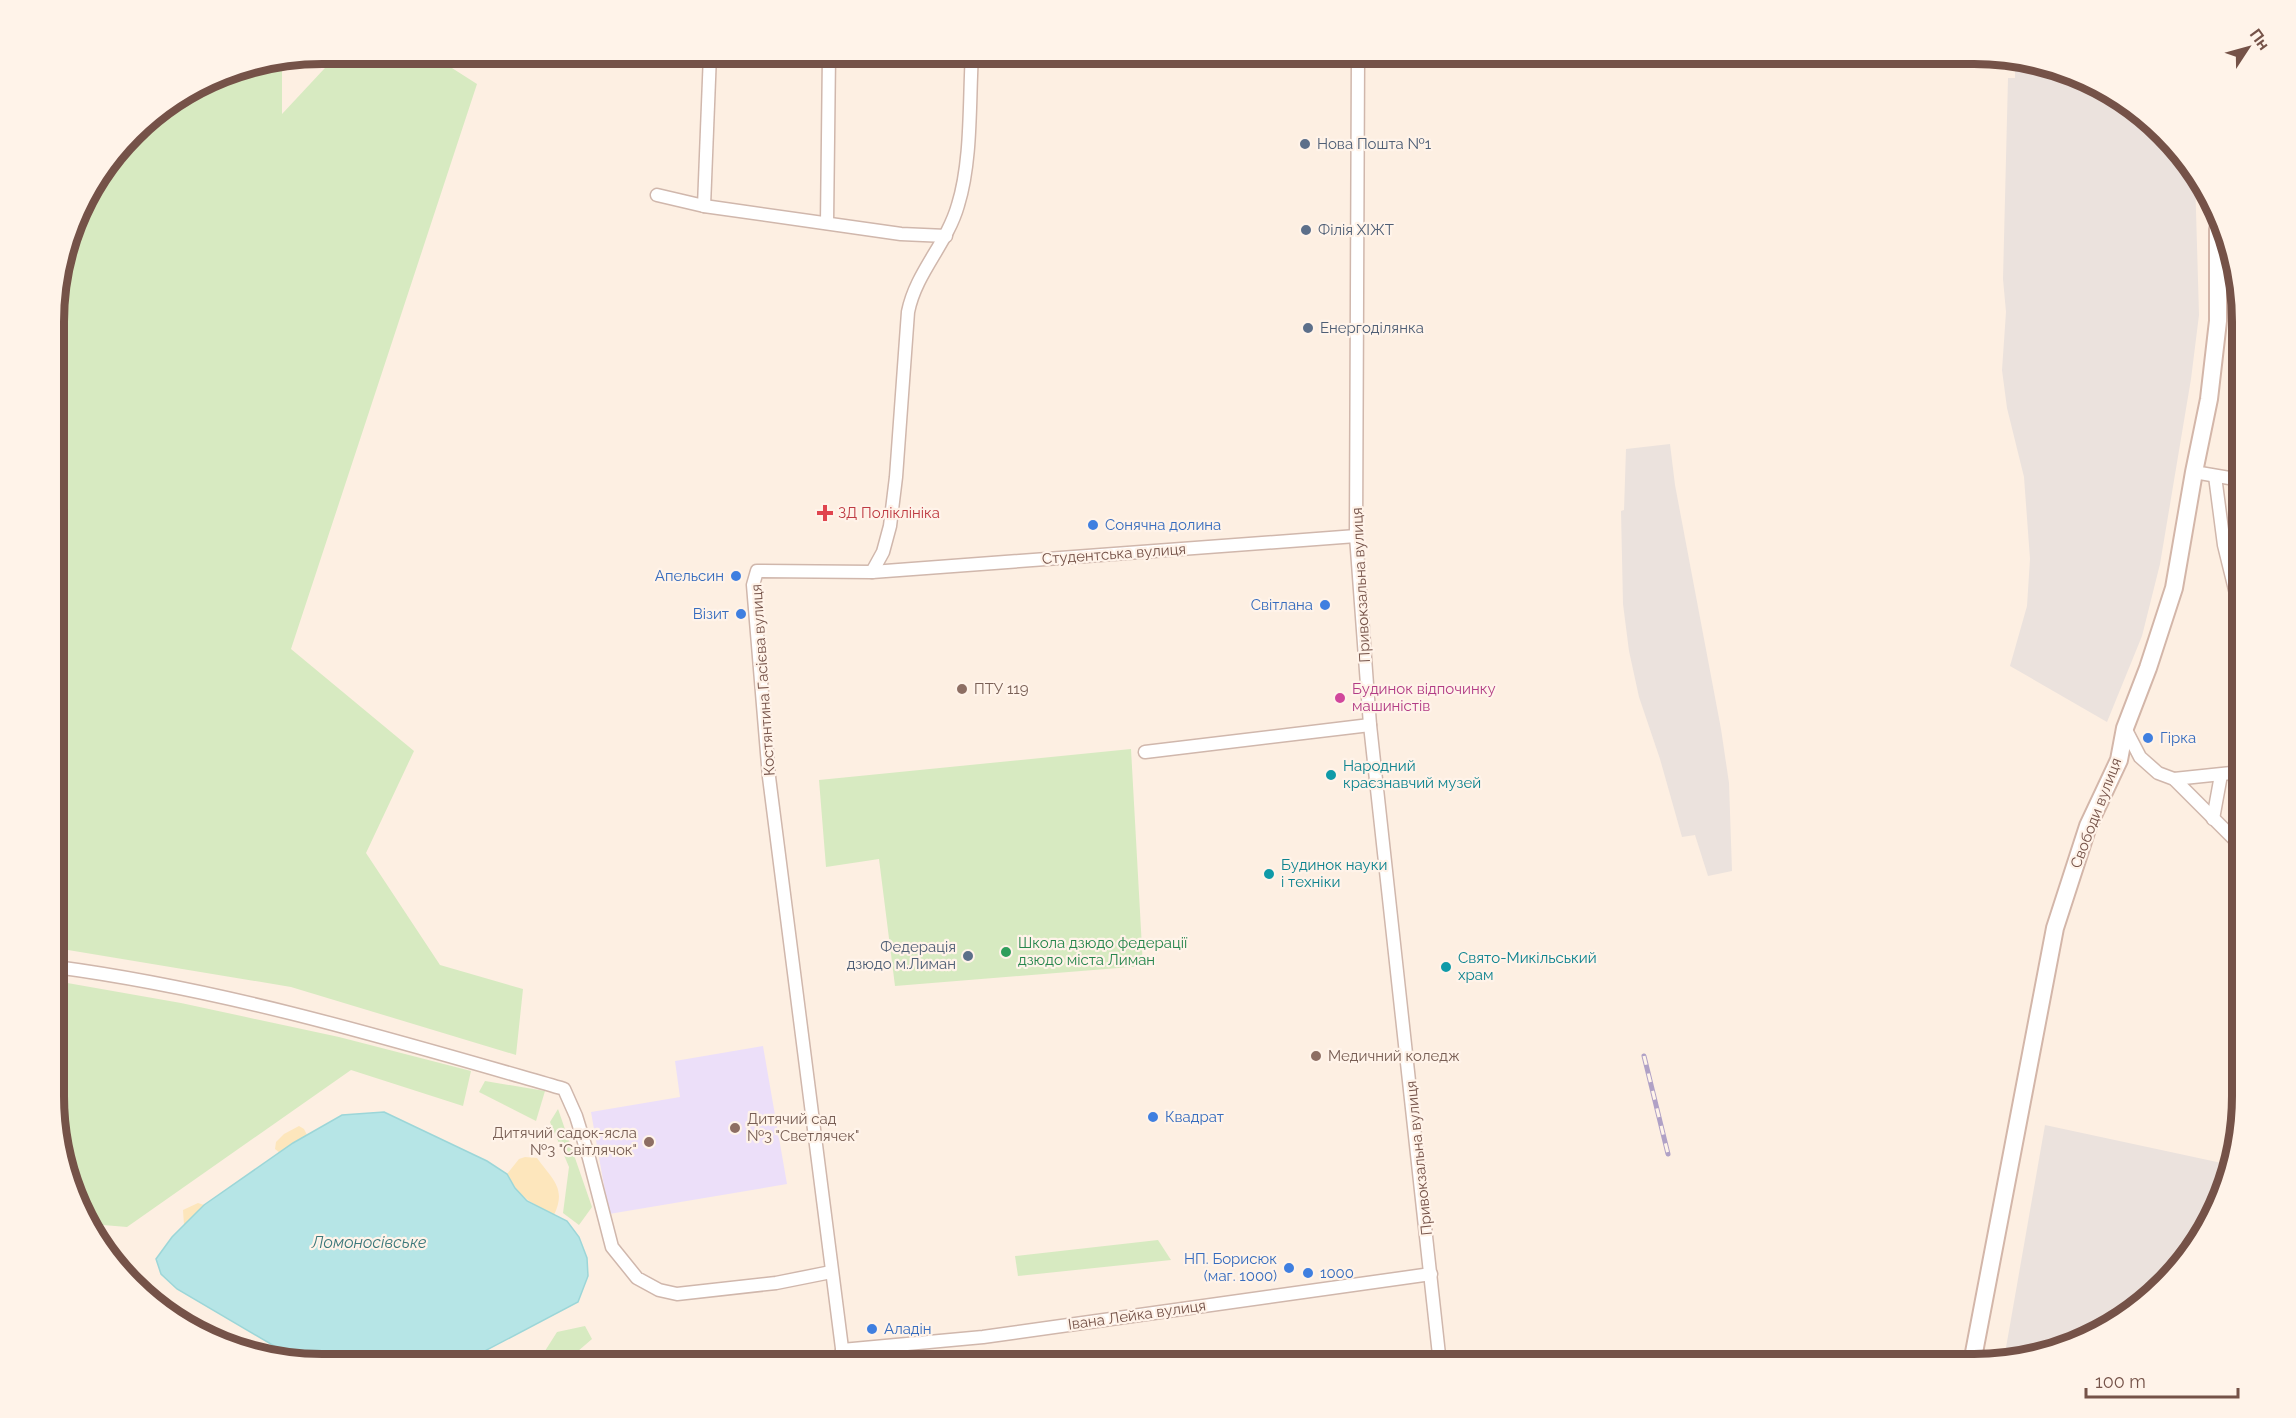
<svg xmlns="http://www.w3.org/2000/svg" width="2296" height="1418" font-family="Raleway,sans-serif">
<style>
.industrial{fill:#ebe2dd}
.education{fill:#ecdff9}
.green{fill:#d7eac1}
.sand{fill:#fde6bc}
.water{fill:#b6e5e6;stroke:#9cd6d8;stroke-width:1.5}
.lines{fill:none;stroke-linecap:round;stroke-linejoin:round}
.minor-casing{stroke:#d0b7ac;stroke-width:15}
.secondary-casing{stroke:#d3b6a9;stroke-width:20}
.minor{stroke:#fff;stroke-width:12}
.secondary{stroke:#fff;stroke-width:16}
.rail-casing{stroke:#b0a1c6;stroke-width:5}
.rail{stroke:#fff3e9;stroke-width:3;stroke-dasharray:9;stroke-linecap:butt}
.service-dot{fill:#5c6f8a;stroke:#fff3e9;stroke-width:2}
.health-dot{fill:#e0444e;stroke:#fff3e9;stroke-width:2}
.shop-dot{fill:#3f7fe0;stroke:#fff3e9;stroke-width:2}
.education-dot{fill:#8d6e63;stroke:#fff3e9;stroke-width:2}
.hotel-dot{fill:#d1479c;stroke:#fff3e9;stroke-width:2}
.culture-dot{fill:#0f9aa8;stroke:#fff3e9;stroke-width:2}
.leisure-dot{fill:#2e9e5b;stroke:#fff3e9;stroke-width:2}
.labels{text-anchor:middle;stroke-width:4.5;stroke-linejoin:round;paint-order:stroke}
.service-label{font-size:15px;fill:#4e5e75;stroke:#fff3e9;text-anchor:start}
.health-label{font-size:15px;fill:#be3a42;stroke:#fff3e9;text-anchor:start}
.shop-label{font-size:15px;fill:#366cbe;stroke:#fff3e9;text-anchor:start}
.street-label{font-size:15px;fill:#755248;stroke:#fff3e9}
.education-label{font-size:15px;fill:#785e54;stroke:#fff3e9;text-anchor:start}
.hotel-label{font-size:15px;fill:#b23c85;stroke:#fff3e9;text-anchor:start}
.culture-label{font-size:15px;fill:#0d838f;stroke:#fff3e9;text-anchor:start}
.leisure-label{font-size:15px;fill:#27864d;stroke:#fff3e9;text-anchor:start}
.water-label{font-size:16px;font-style:italic;fill:#3c787b;stroke:#fff3e9}
.rim{fill:none;stroke:#755248;stroke-width:8}
</style>
<rect width="100%" height="100%" fill="#fdefe2"/>
<g class="industrial">
<polygon points="2015,61 2060,68 2122,99 2195,176 2199,315 2191,379 2160,564 2142,636 2107,722 2010,666 2027,606 2030,559 2024,477 2007,408 2002,370 2006,312 2003,279 2008,78 2015,78"/>
<polygon points="1670,444 1675,485 1721,729 1729,783 1732,871 1708,876 1695,835 1682,837 1660,759 1639,697 1629,651 1623,604 1621,511 1624,510 1626,449"/>
<polygon points="2045,1125 2231,1165 2228,1182 2197,1244 2108,1328 2004,1359"/>
</g>
<polygon class="education" points="763,1046 787,1184 609,1214 591,1112 680,1097 675,1061"/>
<g class="green">
<polygon points="338,54 430,54 477,84 291,649 414,751 366,853 440,965 523,989 516,1055 291,987 56,948 56,288 82,203 145,121 220,74 282,62 282,114"/>
<polygon points="1131,749 1143,966 895,986 879,859 826,867 819,780"/>
<polygon points="56,981 181,1003 339,1037 471,1071 463,1106 351,1070 127,1227 91,1224 56,1130"/>
<polygon points="485,1081 545,1091 536,1121 479,1092"/>
<polygon points="558,1109 592,1207 579,1225 563,1213 569,1167 550,1122"/>
<polygon points="1158,1240 1171,1260 1018,1276 1015,1256"/>
<polygon points="157,1302 246,1351 236,1350 174,1319"/>
<polygon points="585,1326 592,1339 563,1364 509,1364 522,1356 545,1351 557,1332"/>
</g>
<g class="sand">
<polygon points="299,1126 304,1129 307,1135 280,1153 275,1149 276,1142 284,1134"/>
<path d="M525,1157L537,1158C552,1179 567,1188 554,1215C531,1203 520,1198 507,1174L519,1159Z"/>
<polygon points="198,1203 204,1205 184,1225 183,1210"/>
</g>
<polygon class="water" points="384,1112 487,1161 507,1174 515,1188 527,1201 567,1221 579,1237 587,1258 588,1276 578,1302 460,1364 322,1364 298,1360 177,1289 161,1274 156,1259 172,1237 204,1205 293,1143 342,1115"/>
<g class="lines">
<g class="minor-casing">
<g id="minor">
<polyline points="1358,54 1356,536 1370,725 1440,1364"/>
<polyline points="657,195 704,206 901,234 946,236"/>
<polyline points="704,206 710,54"/>
<polyline points="827,223 829,54"/>
<polyline points="2194,472 2241,480"/>
<polyline points="2215,476 2224,545 2241,614"/>
<polyline points="872,572 1356,536"/>
<polyline points="2125,728 2140,757 2158,773 2174,779 2241,846"/>
<polyline points="1145,752 1370,725"/>
<polyline points="2174,779 2241,772"/>
<polyline points="2213,819 2221,775"/>
<path d="M56,967C229,990 397,1041 564,1089L576,1116L589,1158L612,1247L637,1278L659,1290L677,1294L776,1283L831,1272"/>
<polyline points="842,1350 983,1337 1431,1274"/>
<path d="M844,1364L769,777L753,585L757,571L872,572L883,552L890,526L896,477L908,312C916,272 947,244 958,205C972,160 969,101 972,54"/>
</g>
</g>
<g class="secondary-casing">
<polyline id="secondary" points="1972,1363 2055,928 2088,826 2119,760 2125,728 2148,668 2174,588 2194,472 2209,399 2218,321 2218,229"/>
</g>
<use href="#minor" class="minor"/>
<use href="#secondary" class="secondary"/>
<g class="rail-casing">
<polyline id="rail" points="1644,1056 1668,1154"/>
</g>
<use href="#rail" class="rail"/>
</g>
<g class="service-dot">
<circle cx="1305" cy="144" r="6"/>
<circle cx="1306" cy="230" r="6"/>
<circle cx="1308" cy="328" r="6"/>
<circle cx="968" cy="956" r="6"/>
</g>
<path class="health-dot" d="M822 504h6v6h6v6h-6v6h-6v-6h-6v-6h6z"/>
<g class="shop-dot">
<circle cx="1093" cy="525" r="6"/>
<circle cx="736" cy="576" r="6"/>
<circle cx="1325" cy="605" r="6"/>
<circle cx="741" cy="614" r="6"/>
<circle cx="2148" cy="738" r="6"/>
<circle cx="1153" cy="1117" r="6"/>
<circle cx="1289" cy="1268" r="6"/>
<circle cx="1308" cy="1273" r="6"/>
<circle cx="872" cy="1329" r="6"/>
</g>
<g class="education-dot">
<circle cx="962" cy="689" r="6"/>
<circle cx="1316" cy="1056" r="6"/>
<circle cx="735" cy="1128" r="6"/>
<circle cx="649" cy="1142" r="6"/>
</g>
<circle class="hotel-dot" cx="1340" cy="698" r="6"/>
<g class="culture-dot">
<circle cx="1331" cy="775" r="6"/>
<circle cx="1269" cy="874" r="6"/>
<circle cx="1446" cy="967" r="6"/>
</g>
<circle class="leisure-dot" cx="1006" cy="952" r="6"/>
<g class="labels">
<g class="service-label">
<text x="1317" y="149">Нова Пошта №1</text>
<text x="1318" y="235">Філія ХІЖТ</text>
<text x="1320" y="333">Енергоділянка</text>
<text x="956" y="952" text-anchor="end">Федерація<tspan x="956" dy="17">дзюдо м.Лиман</tspan></text>
</g>
<g class="health-label">
<text x="838" y="518">ЗД Поліклініка</text>
</g>
<g class="shop-label">
<text x="1105" y="530">Сонячна долина</text>
<text x="724" y="581" text-anchor="end">Апельсин</text>
<text x="1313" y="610" text-anchor="end">Світлана</text>
<text x="729" y="619" text-anchor="end">Візит</text>
<text x="2160" y="743">Гірка</text>
<text x="1165" y="1122">Квадрат</text>
<text x="1277" y="1264" text-anchor="end">НП. Борисюк<tspan x="1277" dy="17">(маг. 1000)</tspan></text>
<text x="1320" y="1278">1000</text>
<text x="884" y="1334">Аладін</text>
</g>
<g class="street-label">
<text transform="translate(1114 554) rotate(-4)" y="5">Студентська вулиця</text>
<text transform="translate(1361 585) rotate(-93)" y="5">Привокзальна вулиця</text>
<text transform="translate(763 680) rotate(-94)" y="5">Костянтина Гасієва вулиця</text>
<text transform="translate(2096 813) rotate(-69)" y="5">Свободи вулиця</text>
<text transform="translate(1419 1158) rotate(-96)" y="5">Привокзальна вулиця</text>
<text transform="translate(1137 1315) rotate(-8)" y="5">Івана Лейка вулиця</text>
</g>
<g class="education-label">
<text x="974" y="694">ПТУ 119</text>
<text x="1328" y="1061">Медичний коледж</text>
<text x="747" y="1124">Дитячий сад<tspan x="747" dy="17">№3 "Светлячек"</tspan></text>
<text x="637" y="1138" text-anchor="end">Дитячий садок-ясла<tspan x="637" dy="17">№3 "Світлячок"</tspan></text>
</g>
<g class="hotel-label">
<text x="1352" y="694">Будинок відпочинку<tspan x="1352" dy="17">машиністів</tspan></text>
</g>
<g class="culture-label">
<text x="1343" y="771">Народний<tspan x="1343" dy="17">краєзнавчий музей</tspan></text>
<text x="1281" y="870">Будинок науки<tspan x="1281" dy="17">і техніки</tspan></text>
<text x="1458" y="963">Свято-Микільський<tspan x="1458" dy="17">храм</tspan></text>
</g>
<g class="leisure-label">
<text x="1018" y="948">Школа дзюдо федерації<tspan x="1018" dy="17">дзюдо міста Лиман</tspan></text>
</g>
<g class="water-label">
<text x="369" y="1248">Ломоносівське</text>
</g>
</g>
<path d="M0 0H2296V1418H0ZM322 64H1974A258 258 0 0 1 2232 322V1096A258 258 0 0 1 1974 1354H322A258 258 0 0 1 64 1096V322A258 258 0 0 1 322 64Z" fill="#fff3e9" fill-rule="evenodd"/>
<path class="rim" d="M322 64H1974A258 258 0 0 1 2232 322V1096A258 258 0 0 1 1974 1354H322A258 258 0 0 1 64 1096V322A258 258 0 0 1 322 64Z"/>
<g transform="translate(2248 48) rotate(54)" stroke="#fff3e9" stroke-width="4.5" paint-order="stroke">
<path d="M0-4.5L10 22L0 15L-10 22Z" fill="#755248"/>
<text y="-9" font-size="16" font-weight="bold" text-anchor="middle" fill="#755248">Пн</text>
</g>
<path d="M2086 1388v9h152v-9" fill="none" stroke="#755248" stroke-width="3"/>
<text x="2095" y="1388" font-size="18" fill="#755248" stroke="#fff3e9" stroke-width="4.5" paint-order="stroke">100 m</text>
</svg>
